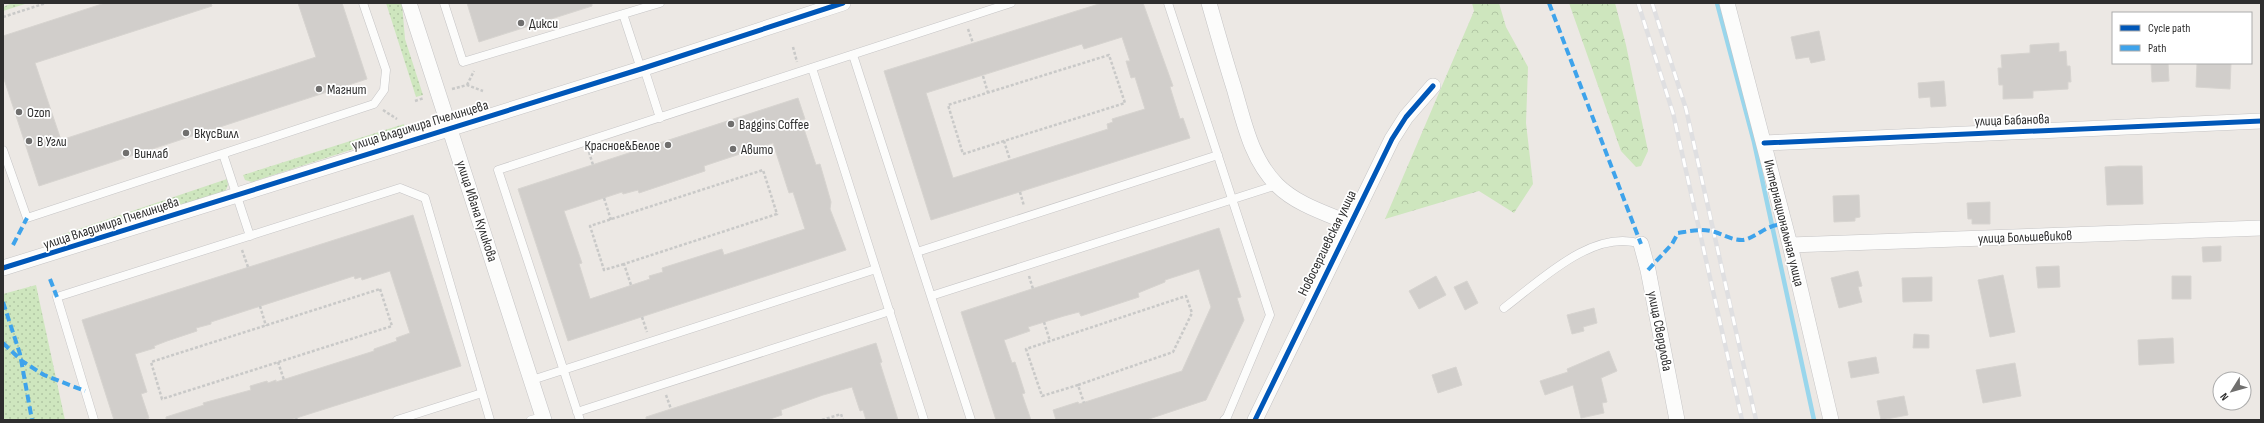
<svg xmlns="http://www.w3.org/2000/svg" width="2264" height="423" font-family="'Sofia Sans Condensed',sans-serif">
<defs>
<pattern id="grass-dots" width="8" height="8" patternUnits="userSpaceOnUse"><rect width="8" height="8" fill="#cee6be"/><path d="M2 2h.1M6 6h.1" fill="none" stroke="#b1c6a4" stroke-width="1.8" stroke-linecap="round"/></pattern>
<pattern id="forest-crowns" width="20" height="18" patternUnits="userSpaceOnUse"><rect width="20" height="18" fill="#cee6be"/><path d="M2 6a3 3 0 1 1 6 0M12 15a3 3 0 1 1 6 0" fill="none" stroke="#b1c6a4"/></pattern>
</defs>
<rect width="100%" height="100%" fill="#ece8e4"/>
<path fill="url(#grass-dots)" d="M12,3H28L3,11V7Z
M386,3H402L405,39L423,95L416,97Z
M404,124L406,132L252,182L245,180L243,175Z
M227,179L228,185L225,192L91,234L46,242L49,239Z
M36,285L65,420H3V294Z"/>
<path fill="url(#forest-crowns)" d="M1472,3H1499L1506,27L1528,67L1526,123L1533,184L1514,213L1479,191L1385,219L1474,11Z
M1569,3H1615L1626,45L1648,151L1641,166L1636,167L1621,151Z"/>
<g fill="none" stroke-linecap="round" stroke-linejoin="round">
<path stroke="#99d6ec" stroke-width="4.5" d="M1717,3L1754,142L1814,420"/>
</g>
<path fill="#d1cecb" stroke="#d7d4d0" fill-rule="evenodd" d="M105,3H211L212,6L35,63L61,140L316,57L298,3H342L367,79L39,186L3,76V36Z
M467,3H592V6L479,42Z
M1102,3H1143L1173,86L1170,87L1180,119L1183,118L1190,138L931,220L884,71ZM1122,37L1130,61H1126L1131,78L1135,77L1145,109L1112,119L1113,122L1107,124L1108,129L953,178L926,93L1082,44L1084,49Z
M1819,31L1825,60L1811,63L1809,57L1796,59L1791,37Z
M2059,43V52L2066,51L2067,66H2070L2071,82H2068V89L2033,91V98L2003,99V85H1999L1998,68H2002L2001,55L2030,53V45Z
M2151,63H2168L2169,81L2152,82Z
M2197,63H2231L2230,89L2196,87Z
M1944,81L1946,106L1931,107L1930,97L1919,98L1918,83Z
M798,98L805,119L801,120L816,165L820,164L831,202L830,209L846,250L568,341L518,189ZM773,143L789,193L793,192L805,229L724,255L722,249L700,256L662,268L663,272L649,276L650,279L590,299L579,264L582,263L564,211L622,192L623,194L638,190L639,193L705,171L704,166Z
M2119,166H2142L2143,204L2107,205L2105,167Z
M1859,195L1860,217L1855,218V221L1834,222L1833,196Z
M1990,202V224H1972V219H1968L1967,203Z
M413,215L461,366L290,420H166V417L204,405L203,403L251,390L250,386L267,381L268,383L276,380V382L374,351V349L397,341L396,338L410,333L390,271L362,280L361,277L355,279L354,276L211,322V324L196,328L197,331L167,341L154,346L155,348L135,354L147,392L141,394L149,418L143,420H114L82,320Z
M1219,228L1241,297L1237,298L1244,320L1206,400L1146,420H1056L1053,410L1078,402L1079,404L1182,371L1211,307L1199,269L1165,280V282L1138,293L1139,297L1081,316L1079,312L1064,316L1028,327L1030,331L1004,340L1012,363L1015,362L1025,393L1022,394L1031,420H996L961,312Z
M2221,246V261L2203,262L2202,247Z
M2059,266L2060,287L2038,288L2036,267Z
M1858,271L1862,286L1858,287L1862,302L1839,308L1831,278Z
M2003,275L2015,332L1990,337L1978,280Z
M1436,276L1446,295L1419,309L1409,291Z
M2172,276H2191V299H2172Z
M1932,277V301L1903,302L1902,278Z
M1467,281L1478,303L1465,310L1454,287Z
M1594,308L1597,323L1583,327L1584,331L1572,334L1567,315Z
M1914,334L1929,335V348H1913Z
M2173,338L2174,363L2139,365L2138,340Z
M876,343L882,362L880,363L898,420H866L863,410L860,411L852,387L823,395L781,410L782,415L767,420H646V417Z
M1609,351L1617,371L1601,378L1607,402L1602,403L1604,413L1581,418L1573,385L1545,395L1540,381L1568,372L1567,369Z
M1876,357L1879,373L1851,378L1848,362Z
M2015,363L2021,396L1983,403L1976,370Z
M1456,367L1462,385L1438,393L1432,375Z
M1904,396L1908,415L1881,420L1877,401Z"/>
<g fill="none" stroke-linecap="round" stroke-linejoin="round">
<defs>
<path id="lane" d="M444,3L463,62L660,3
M1168,3L1270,315L1227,417L1224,420
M623,14L641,69
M853,55L971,420
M644,68L660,118
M812,68L924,420
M3,150L27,218L374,104L384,90L386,70L363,3
M223,154L250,236
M917,252L1218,155
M931,296L1277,185
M1504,308C1540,281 1593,228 1641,244
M532,380L876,269
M577,412L890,311
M94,420L57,297L400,188L425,198L490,420
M397,420L482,393
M531,420L543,417
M580,420L498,170L1011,3"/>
<path id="street" d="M409,3L544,420
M1209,3C1217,31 1225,60 1234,88C1244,122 1251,159 1277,185C1296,204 1325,213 1349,223
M1727,3L1790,245L1831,420
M1764,143L2261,121
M1641,244L1648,270L1677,420
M1790,245L2261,228
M3,268L644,68L843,3
M1255,420L1392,139L1406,117L1433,86"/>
</defs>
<use href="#lane" stroke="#c5c4c5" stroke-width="9"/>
<use href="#street" stroke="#c5c4c5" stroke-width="16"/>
<path stroke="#c9c9c8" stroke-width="2.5" stroke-dasharray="3 2" stroke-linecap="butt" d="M3,17L46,3
M968,29L973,43
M793,47L797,62
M983,76L988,93
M467,85L474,71
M452,89L467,85L483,91
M415,101L424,98
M383,110L397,119
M1004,141L963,154L948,105L1109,55L1125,103L1004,141L1010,160
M589,152L593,165
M1020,192L1024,206
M604,198L611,220
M242,250L248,267
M624,264L604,270L590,226L763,170L777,214L624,264L631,285
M1029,276L1033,289
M380,289L392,326L162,399L151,362Z
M260,306L266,326
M642,317L647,332
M1044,322L1050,341
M278,362L284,380
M1078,385L1173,352L1192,313L1186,296L1026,349L1042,396L1078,385L1084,403
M666,395L671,409
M296,418L297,420
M822,420L841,414L843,420"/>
<use href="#lane" stroke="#fcfcfb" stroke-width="8"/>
<use href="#street" stroke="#fcfcfb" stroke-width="15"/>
<defs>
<path id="rail" d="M1638,3L1673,113L1742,420
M1652,3L1686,109L1756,420"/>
</defs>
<use href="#rail" stroke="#dfdfe1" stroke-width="4.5"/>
<use href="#rail" stroke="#fff" stroke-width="3" stroke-dasharray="9" stroke-linecap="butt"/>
<path stroke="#3ea3eb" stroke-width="4" stroke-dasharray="8 4" stroke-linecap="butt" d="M1549,3L1641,244
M13,245L27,218
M1648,270L1672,244L1678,233C1691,231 1702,228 1715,232C1724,235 1732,240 1742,240C1756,239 1771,220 1785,226
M50,279L57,297
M3,302L20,354L32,420
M3,343L22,361L44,375L85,391"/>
<defs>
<path id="cycleway" d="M1764,143L2261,121
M3,268L644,68L843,3
M1255,420L1392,139L1406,117L1433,86"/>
</defs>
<use href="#cycleway" stroke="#fff" stroke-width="8"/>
<use href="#cycleway" stroke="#0057b8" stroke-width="5"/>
</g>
<g fill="#706f6e" stroke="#fff" stroke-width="1.5">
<circle cx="521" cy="23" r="4"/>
<circle cx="319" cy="89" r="4"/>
<circle cx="19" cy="112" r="4"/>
<circle cx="731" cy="124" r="4"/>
<circle cx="186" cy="133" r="4"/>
<circle cx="29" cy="141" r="4"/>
<circle cx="668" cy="145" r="4"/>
<circle cx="733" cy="149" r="4"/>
<circle cx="126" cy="153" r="4"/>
</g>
<g text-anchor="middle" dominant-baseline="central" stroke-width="3.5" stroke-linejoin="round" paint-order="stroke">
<g font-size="14" fill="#2e2e2e" stroke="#fff" text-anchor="start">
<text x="529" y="23">Дикси</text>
<text x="327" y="89">Магнит</text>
<text x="27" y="112">Ozon</text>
<text x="739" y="124">Baggins Coffee</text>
<text x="194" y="133">ВкусВилл</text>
<text x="37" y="141">В Угли</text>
<text x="660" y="145" text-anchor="end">Красное&amp;Белое</text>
<text x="741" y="149">Авито</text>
<text x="134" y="153">Винлаб</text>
</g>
<g font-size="14" fill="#2e2e2e" stroke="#fff">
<text transform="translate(2012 120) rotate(-2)">улица Бабанова</text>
<text transform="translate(420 125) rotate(-17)">улица Владимира Пчелинцева</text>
<text transform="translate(477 211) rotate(72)">улица Ивана Куликова</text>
<text transform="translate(111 223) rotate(-18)">улица Владимира Пчелинцева</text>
<text transform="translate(1784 223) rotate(76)">Интернациональная улица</text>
<text transform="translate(2025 237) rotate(-2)">улица Большевиков</text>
<text transform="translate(1327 243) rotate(-64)">Новосергиевская улица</text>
<text transform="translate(1660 331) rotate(79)">улица Свердлова</text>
</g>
</g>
<rect width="2264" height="423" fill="none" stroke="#2e2e2e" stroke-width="8"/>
<rect x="2112" y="12" width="140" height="52" fill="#ffffff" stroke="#ababab"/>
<rect x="2120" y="25" width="20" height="6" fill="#0057b8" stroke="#ababab"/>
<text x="2148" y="32" font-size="12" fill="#2e2e2e">Cycle path</text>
<rect x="2120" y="45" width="20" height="6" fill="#3ea3eb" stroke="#ababab"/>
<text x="2148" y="52" font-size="12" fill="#2e2e2e">Path</text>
<g transform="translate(2232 391) rotate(233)"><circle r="19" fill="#ffffff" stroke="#ababab"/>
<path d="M0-3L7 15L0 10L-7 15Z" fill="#706f6e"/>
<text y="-6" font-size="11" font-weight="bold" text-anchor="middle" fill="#2e2e2e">N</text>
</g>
</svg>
